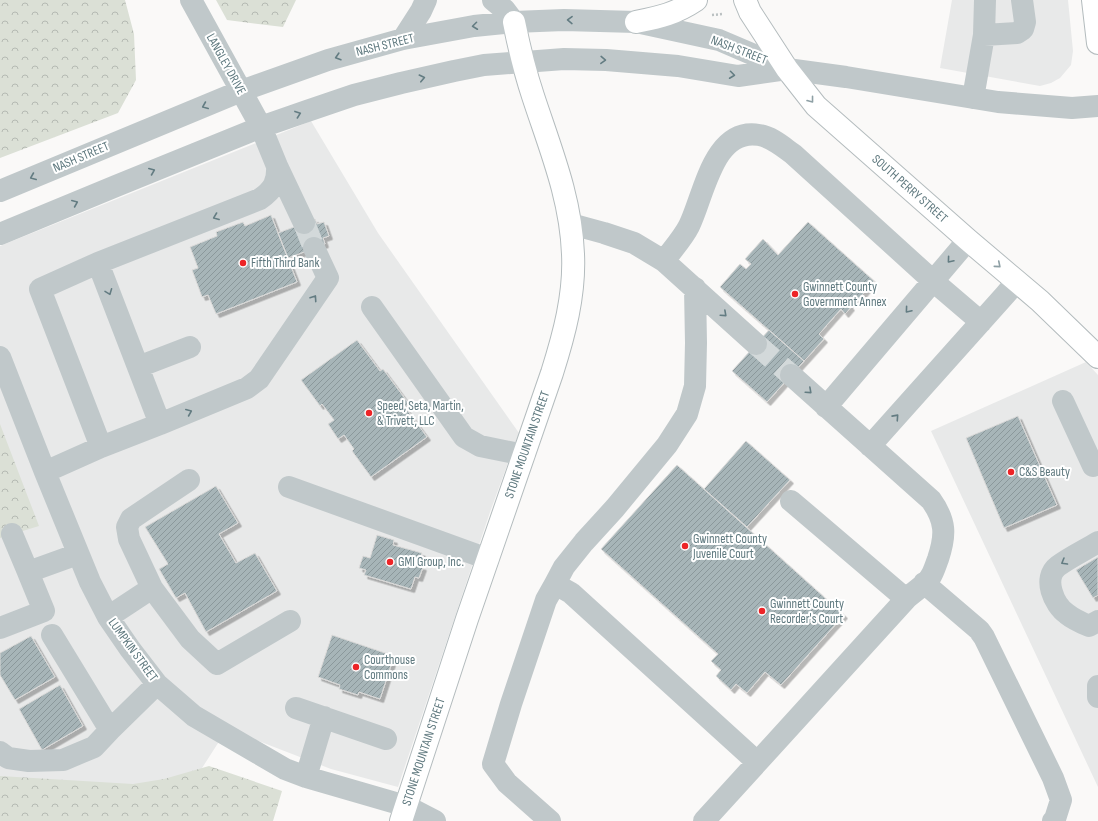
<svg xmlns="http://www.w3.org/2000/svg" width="1098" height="821" font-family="'Sofia Sans Condensed',sans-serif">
<defs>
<pattern id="forest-crowns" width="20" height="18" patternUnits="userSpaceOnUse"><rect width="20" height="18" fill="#dbe0d6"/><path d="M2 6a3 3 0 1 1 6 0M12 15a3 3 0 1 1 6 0" fill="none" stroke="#b5bab3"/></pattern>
<pattern id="building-hatch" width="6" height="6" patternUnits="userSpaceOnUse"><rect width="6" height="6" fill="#a7b5b8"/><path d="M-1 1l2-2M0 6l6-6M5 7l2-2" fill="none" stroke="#8b989b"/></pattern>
<filter id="shadow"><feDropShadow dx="3.5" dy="3.5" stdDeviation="0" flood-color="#0004"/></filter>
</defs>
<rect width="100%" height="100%" fill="#faf9f8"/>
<path fill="#e8e9e9" d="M952,0H1068L1073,51L1071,65L1060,78L1051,83L1040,86L940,68Z
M311,121L378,233L519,433L490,512L398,787L331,769L243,735L229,726L168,821H0V246Z
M1086,362L1098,375V787L931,431Z"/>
<path fill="url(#forest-crowns)" d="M0,0H125L134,34L136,80L118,113L0,158Z
M216,0H296L283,27L227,20Z
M0,424L39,526L0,538Z
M209,766L282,791L273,821H0V776L133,784L164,779Z"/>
<path fill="url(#building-hatch)" stroke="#dcdbda" filter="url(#shadow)" d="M271,215L297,282L216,314L208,295L202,297L192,270L198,268L190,247L217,236L216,232L243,222L245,226Z
M315,219L317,224L324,222L329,236L323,238L325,244L288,258L278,233Z
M808,222L874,281L855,303L852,301L849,305L851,307L845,314L841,309L819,334L824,339L804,361L720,287L740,264L746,269L751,264L745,259L763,239L778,255Z
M769,330L804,361L767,402L732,371Z
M357,340L380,371L383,369L409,404L405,407L427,437L371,477L352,451L354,449L344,435L338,439L328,424L334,420L322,404L320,406L301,380Z
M1018,416L1057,505L1004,528L966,438Z
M746,441L790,480L747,527L704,489Z
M677,465L844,615L781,685L765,672L747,693L736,684L731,690L716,676L721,670L711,661L718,654L601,549Z
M216,486L238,523L219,534L236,563L255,553L277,591L206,632L185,593L176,598L159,569L168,564L145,527Z
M377,535L394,540L393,545L422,553L418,566L423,567L419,578L415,577L411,589L364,575L366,570L359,568L363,556L370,558Z
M1098,557V595L1093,598L1076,570Z
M332,635L394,656L380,699L359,692L358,695L339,689L340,685L318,677Z
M31,636L55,677L15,700L0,675V653Z
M60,685L83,726L42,750L19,709Z"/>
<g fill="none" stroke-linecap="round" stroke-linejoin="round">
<path stroke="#d3d9da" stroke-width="22" stroke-dasharray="22 11" stroke-linecap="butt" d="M304,223L314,248
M756,344L791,375"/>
<defs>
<g id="major">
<path id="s1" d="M745,0L750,12L787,69L816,106L968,240L1040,301L1098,357"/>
<path d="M1093,0L1098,43"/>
<path d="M636,22C660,17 675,14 696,0"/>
<path id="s2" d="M401,821L467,619L552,373C564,335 575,295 573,254C571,198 550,148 533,96C525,72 519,47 514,22"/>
</g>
</defs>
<use href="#major" stroke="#b4bcbe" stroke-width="24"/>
<path stroke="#bbc1c2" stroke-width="2.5" stroke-dasharray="2 2" stroke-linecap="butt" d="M712,15L723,14"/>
<path stroke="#c0c8ca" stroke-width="22" d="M191,0L261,127L277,166L304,223
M493,0L505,10L514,22
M984,35L1017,33L1023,29L1025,22L1022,0
M403,39L421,11L426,0
M973,98L984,35L985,0
M277,166C278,182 273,190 260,199L98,263L160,424L247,388L259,379L328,278L314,248
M0,191L241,91L328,60L403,39L474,26L514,22L564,20L636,22L719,40L787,69
M571,224L604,233L634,243L664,261L756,344
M0,234L116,186L261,127L307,111L354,95L401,83L454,71L484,65L564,59L606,60L678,66L738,76L787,69L846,77L998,102L1072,108L1098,106
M664,261C672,250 683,238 689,226C704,196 713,127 759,135C772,137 783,147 793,154L933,281L981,322
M98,263L40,289L101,447
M372,307L464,437L480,446L524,455
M0,357L45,472L90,582L108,617L130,649L157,684L194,716L285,769L306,777L406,806L435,821
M138,367L190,347
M1063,401L1093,466L1098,462
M826,407L968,240
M870,446L1005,295L1017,281
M45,472L101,447L160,424
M289,487L488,559
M791,501L906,599
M12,534L28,572
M1098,542C1085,550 1070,557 1058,566C1042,578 1054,605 1067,614C1073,619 1082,623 1089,626L1098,621
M924,583L979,630L984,637L1053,778L1061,800L1055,819L1053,821
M555,584L564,567L584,542L615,508L667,445L687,414L695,386L696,343L695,288
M152,588L190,639L217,664L290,621
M108,617L152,588L129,539L127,527L131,519L189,480
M0,628L44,611L28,572L78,554
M52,635L110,730
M1098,686V697
M296,708L386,739
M0,752L8,758L29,761L63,760L94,747L110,730L157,684
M306,777L324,717
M550,821L507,783L493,764L511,704L546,600L555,584L571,593L757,762
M704,821L906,599C913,592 927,584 931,576C934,571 936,564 938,559C946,535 946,521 931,500L791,375"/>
<use href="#major" stroke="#fff" stroke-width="22"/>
</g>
<defs><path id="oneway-chevron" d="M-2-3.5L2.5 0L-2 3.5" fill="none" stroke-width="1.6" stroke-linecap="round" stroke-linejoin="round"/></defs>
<g stroke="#637c82">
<use href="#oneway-chevron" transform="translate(570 20) rotate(-179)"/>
<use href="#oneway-chevron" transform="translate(475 26) rotate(173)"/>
<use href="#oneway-chevron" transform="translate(338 57) rotate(163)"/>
<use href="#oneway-chevron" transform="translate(603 60) rotate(2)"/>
<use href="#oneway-chevron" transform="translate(732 75) rotate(7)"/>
<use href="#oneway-chevron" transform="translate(422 78) rotate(-13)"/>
<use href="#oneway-chevron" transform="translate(205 106) rotate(157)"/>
<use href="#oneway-chevron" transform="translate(298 114) rotate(-20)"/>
<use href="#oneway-chevron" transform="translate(152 171) rotate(-22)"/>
<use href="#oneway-chevron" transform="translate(33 177) rotate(157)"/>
<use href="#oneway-chevron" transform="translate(75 203) rotate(-23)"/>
<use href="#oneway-chevron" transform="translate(216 217) rotate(159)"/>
<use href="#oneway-chevron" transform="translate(950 260) rotate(130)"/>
<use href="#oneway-chevron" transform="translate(109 292) rotate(69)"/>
<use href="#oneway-chevron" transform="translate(314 298) rotate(-56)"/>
<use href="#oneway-chevron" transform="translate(908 310) rotate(130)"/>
<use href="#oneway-chevron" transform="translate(724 314) rotate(42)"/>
<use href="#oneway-chevron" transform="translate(809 391) rotate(42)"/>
<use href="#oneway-chevron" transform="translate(189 412) rotate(-23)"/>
<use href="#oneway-chevron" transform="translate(896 417) rotate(-48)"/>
<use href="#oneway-chevron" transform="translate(1064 562) rotate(150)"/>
</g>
<g stroke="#8ea0a5">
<use href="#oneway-chevron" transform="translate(811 100) rotate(52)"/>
<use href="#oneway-chevron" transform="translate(998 265) rotate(40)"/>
</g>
<g fill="#ed2427" stroke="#fff" stroke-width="1.5">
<circle cx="243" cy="263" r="4"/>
<circle cx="795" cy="294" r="4"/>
<circle cx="369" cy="413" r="4"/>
<circle cx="1011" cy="472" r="4"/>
<circle cx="685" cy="546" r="4"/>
<circle cx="390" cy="562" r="4"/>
<circle cx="762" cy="611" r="4"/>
<circle cx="356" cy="667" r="4"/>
</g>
<g text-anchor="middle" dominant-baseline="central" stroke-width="4" stroke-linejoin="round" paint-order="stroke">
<g font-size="13" fill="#5e787e" stroke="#fff">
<text transform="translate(385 45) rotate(-14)">NASH STREET</text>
<text transform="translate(739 50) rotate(21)">NASH STREET</text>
<text transform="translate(226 64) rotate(61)">LANGLEY DRIVE</text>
<text transform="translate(81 157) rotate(-23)">NASH STREET</text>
<text stroke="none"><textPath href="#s1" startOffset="253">SOUTH PERRY STREET</textPath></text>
<text stroke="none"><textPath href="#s2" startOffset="397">STONE MOUNTAIN STREET</textPath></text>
<text transform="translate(133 650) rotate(54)">LUMPKIN STREET</text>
<text stroke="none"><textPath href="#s2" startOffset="73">STONE MOUNTAIN STREET</textPath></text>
</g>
<g font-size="13" fill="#5e787e" stroke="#fff" text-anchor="start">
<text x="251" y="263">Fifth Third Bank</text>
<text x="803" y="287">Gwinnett County<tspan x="803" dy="15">Government Annex</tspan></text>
<text x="377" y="406">Speed, Seta, Martin,<tspan x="377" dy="15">&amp; Trivett, LLC</tspan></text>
<text x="1019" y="472">C&amp;S Beauty</text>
<text x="693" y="539">Gwinnett County<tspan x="693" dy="15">Juvenile Court</tspan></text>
<text x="398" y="562">GMI Group, Inc.</text>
<text x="770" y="604">Gwinnett County<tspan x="770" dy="15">Recorder's Court</tspan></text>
<text x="364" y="660">Courthouse<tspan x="364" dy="15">Commons</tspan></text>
</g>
</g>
</svg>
